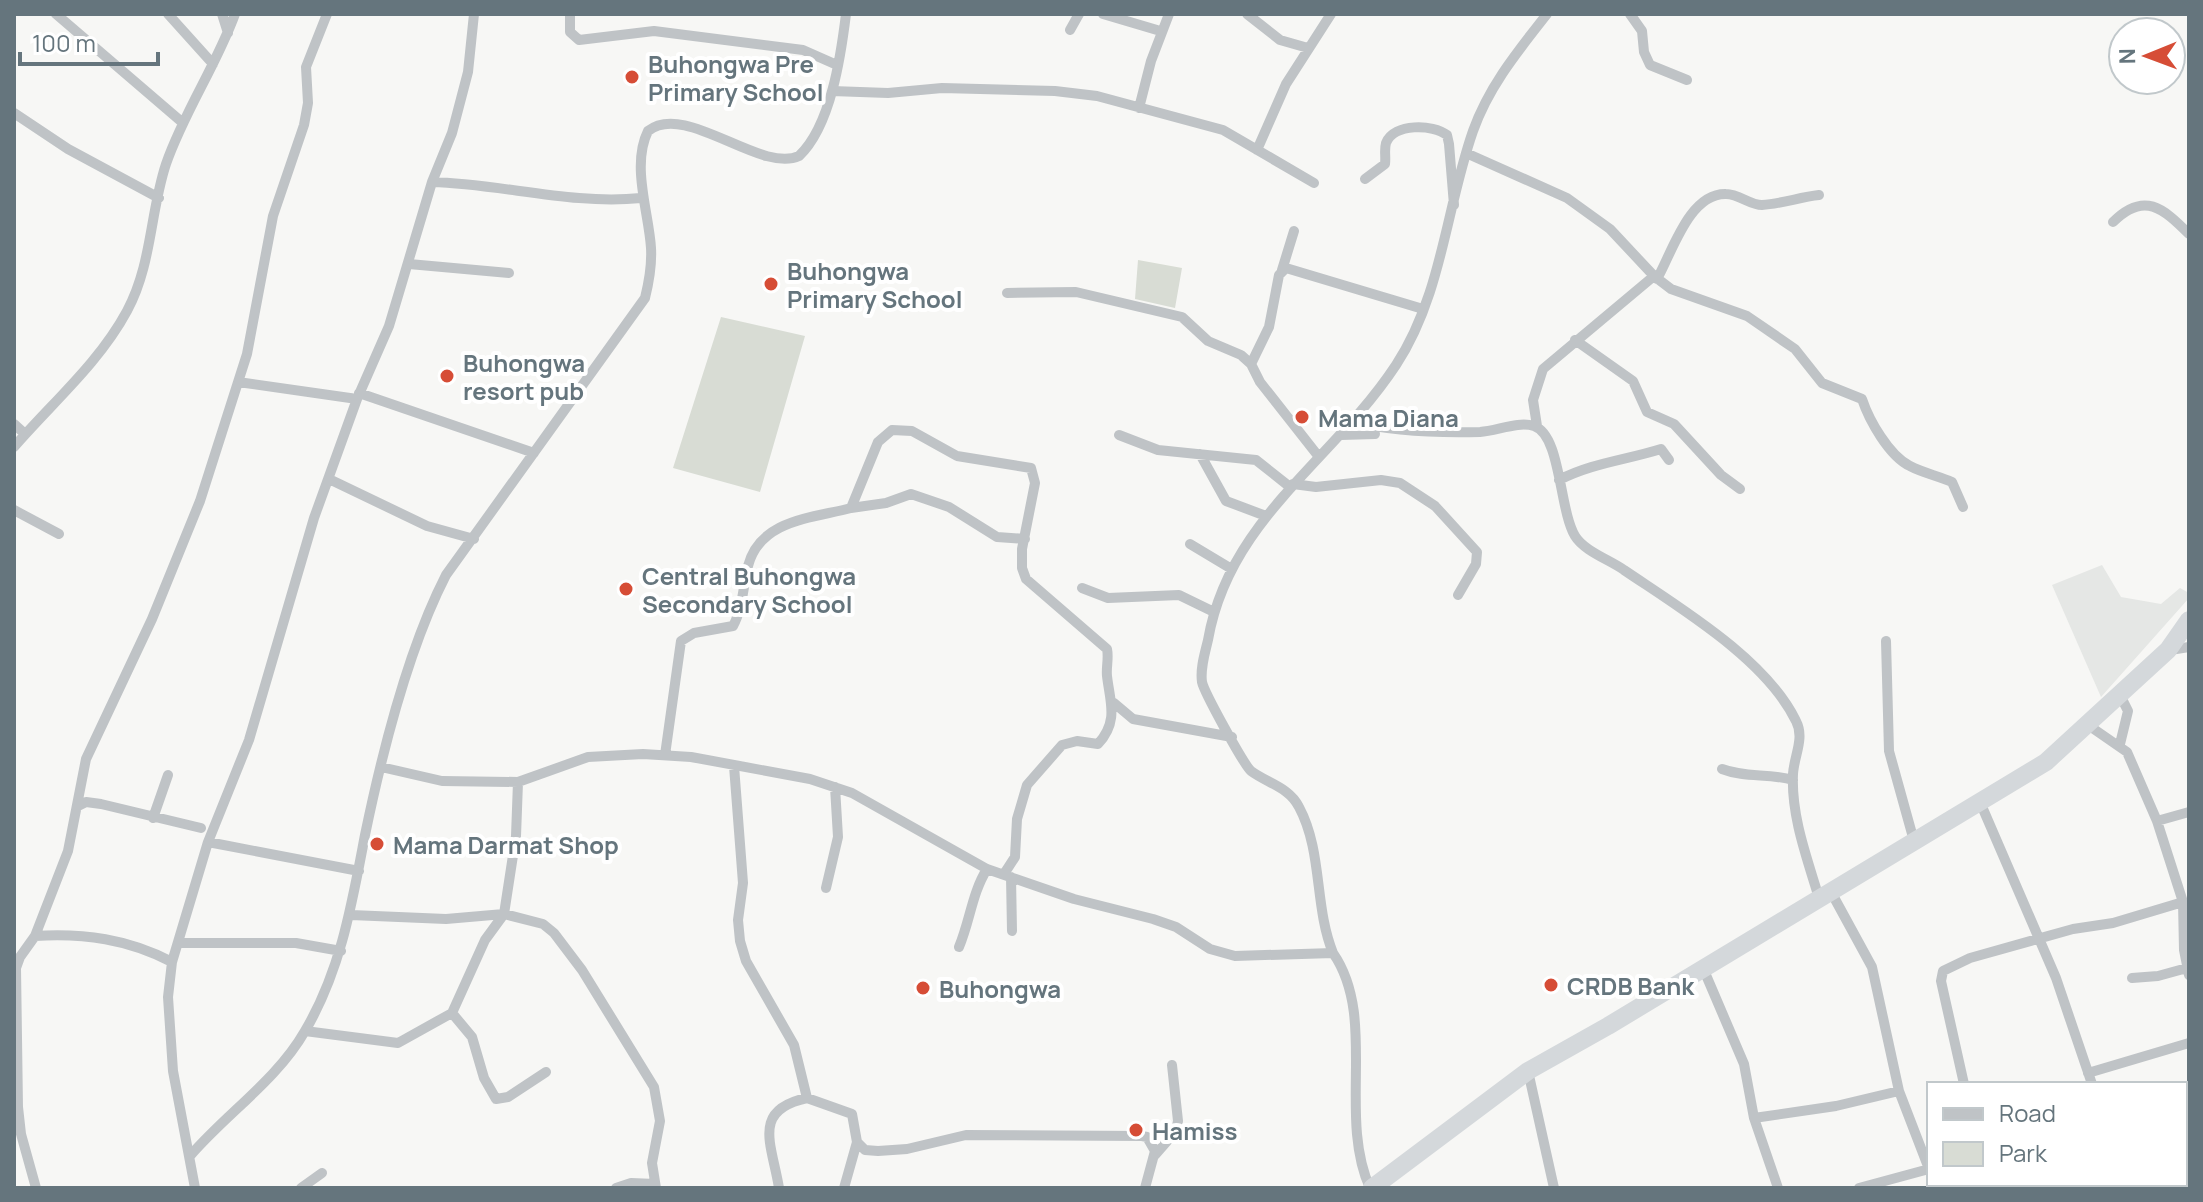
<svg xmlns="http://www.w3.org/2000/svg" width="2203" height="1202" font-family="Manrope,sans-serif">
<rect width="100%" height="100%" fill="#f7f7f5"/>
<path fill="#e5e7e5" d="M2102,565L2121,597L2161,604L2180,588L2189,593V598L2101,697L2052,585Z"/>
<path fill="#d8dcd4" d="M1138,260L1182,268L1175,308L1135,299Z
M721,317L805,336L760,492L673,468Z"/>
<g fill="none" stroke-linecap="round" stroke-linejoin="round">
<path stroke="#bfc3c6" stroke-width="10" d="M56,14L183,123
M168,14L213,64
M222,14L228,33
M570,14V32L579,40L654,31L803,50L837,65
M1103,14L1157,30
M1247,14L1280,40L1308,48
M1630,14L1642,31L1644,52L1650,65L1687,80
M1070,30L1079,14
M832,91L888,93L942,88L1055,91L1097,96L1223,130L1314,183
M1139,108L1151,61L1169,14
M14,113L68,149L159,198
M1257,150L1286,84L1331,14
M1466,153L1567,198L1610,229L1654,276L1671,289L1747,316L1795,349L1822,383L1862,399C1869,420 1889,456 1910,466C1923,473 1939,476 1952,482L1963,507
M1365,179L1385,164C1386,157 1384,150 1386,143C1394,123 1433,124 1447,135L1449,144L1454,205
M432,182C503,184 571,205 641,198
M2113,222C2144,191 2163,208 2189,234
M409,264L509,273
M1282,270L1294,231
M1657,279C1672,253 1689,193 1726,194C1739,194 1750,205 1762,205C1781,204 1800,197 1819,195
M1007,293L1076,292L1182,317L1208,341L1241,355L1251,364L1260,382L1319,457
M1575,340L1633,381L1647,412L1674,424L1721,475L1740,489
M1251,364L1269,327L1279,275L1286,268L1423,309
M238,382L357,399
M359,393L534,453
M1353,422C1394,432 1439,433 1480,432C1497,431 1518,421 1534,426C1561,435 1559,509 1575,536C1584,551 1610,560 1624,570C1680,608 1766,659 1796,721C1805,738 1794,756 1793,774C1791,816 1807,858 1819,898
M14,424L25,434
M1537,426L1533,400L1543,369L1654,276
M1119,435L1158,450L1256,460L1290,487
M1341,435L1375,434
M14,447C52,403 99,363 127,311C152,265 150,212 166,164C184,112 216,66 235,14
M1200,454L1226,501L1266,516
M329,479L427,526L474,539
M1559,480C1592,463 1626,460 1661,449L1669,460
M1293,484L1316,487L1381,480L1400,483L1435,506L1477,552L1476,564L1458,595
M851,508L886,503L911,494L949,507L997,537L1025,539
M14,510L59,534
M1190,544L1230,568
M1082,588L1108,598L1179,595L1214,612
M1886,641L1889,751L1914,841
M2170,650L2189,647
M1114,703L1133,719L1232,737
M2088,725L2127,752L2157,821L2183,902L2184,950L2189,975
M2120,744L2128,711L2120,695
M665,755L681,641L694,633L733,626C743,608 743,586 748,566C760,519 814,518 851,508L878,442L892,430L912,431L957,456L1031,468L1035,483L1022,549V568L1026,579L1107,649C1109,658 1106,667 1107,676C1110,702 1119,721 1098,744L1077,741L1062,745L1027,785L1017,819L1015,857L1004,874
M734,766L743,883L738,920L740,941L746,961L794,1045L807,1098L852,1114L857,1142L865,1150L878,1151L907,1149L966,1135L1142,1136L1147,1137L1155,1151L1145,1188
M381,767L442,781L518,782L588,757L643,754L691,757L810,779L852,793L987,869L1074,899L1153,919L1176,927L1210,949L1235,956L1333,953C1378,1018 1337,1115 1370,1188
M1722,769C1745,778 1769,773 1793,780
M1980,802L2056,978L2092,1084
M78,806L86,802L101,804L201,828
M153,818L168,775
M2157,821L2189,812
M208,842L359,871
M1011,877L1012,931
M826,888L838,837L835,787
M1830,890L1872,967L1899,1091L1929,1169
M351,915L446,919L504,914L543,924L554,933L582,970L654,1087L660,1121L652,1163L656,1188
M35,936C84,933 128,939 172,962
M179,943H296L341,951
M959,947C970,921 972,893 987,869
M1333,953C1314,906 1323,852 1299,807C1289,787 1267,783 1251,771C1244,765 1204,692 1202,682C1200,668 1205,653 1208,640C1229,519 1332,462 1396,365C1442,295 1446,208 1473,131C1489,86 1518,51 1547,14
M1703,968L1744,1064L1754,1118L1778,1188
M2132,978L2158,976L2187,968
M452,1013L472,1037L484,1078L496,1099L508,1097L546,1072
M305,1031L398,1043L452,1013L485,940L504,914L516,836L518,782
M1528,1071L1554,1188
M2088,1073L2189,1043
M1964,1084L1941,981L1943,971L1970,958L2073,929L2113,923L2183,902
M1754,1118L1836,1106L1899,1091
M2185,1141L2189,1140
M1155,1155L1176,1131L1178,1121L1172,1065
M190,1156C227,1113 277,1080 305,1031C341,970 352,903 365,835C382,753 408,649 446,575L645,298C649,282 652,265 651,248C649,213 631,165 648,131C685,101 761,174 799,156C831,126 841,55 846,14
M1935,1184L1937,1188
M2136,1184L2138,1188
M36,1188L21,1134L18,1107L16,968L20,957L35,936L68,851L86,759L152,619L200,501L247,354L273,216L304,125L308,103L306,67L327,14
M195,1188L173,1071L168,997L172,962L208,842L249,740L314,518L357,399L389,326L432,182L452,133L468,72L474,14
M301,1188L322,1173
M616,1188L631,1183L655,1184
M779,1188C772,1144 751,1110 807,1098
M844,1188L857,1142
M1859,1188L1929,1169"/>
<path stroke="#d4d8db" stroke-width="18" d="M1372,1188L1528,1071L1608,1026L2046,762L2168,650L2189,620"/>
</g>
<g fill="#d64d36" stroke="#fff" stroke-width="3">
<circle cx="632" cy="77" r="8"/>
<circle cx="771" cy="284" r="8"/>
<circle cx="447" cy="376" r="8"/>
<circle cx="1302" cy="417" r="8"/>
<circle cx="626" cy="589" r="8"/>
<circle cx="377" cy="844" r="8"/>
<circle cx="1551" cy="985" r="8"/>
<circle cx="923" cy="988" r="8"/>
<circle cx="1136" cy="1130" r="8"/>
</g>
<g text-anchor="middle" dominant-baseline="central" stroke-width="8" stroke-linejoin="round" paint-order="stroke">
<g font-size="24" font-weight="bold" fill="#65757d" stroke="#fff" text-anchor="start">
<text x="648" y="63">Buhongwa Pre<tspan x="648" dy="28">Primary School</tspan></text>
<text x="787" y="270">Buhongwa<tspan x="787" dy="28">Primary School</tspan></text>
<text x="463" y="362">Buhongwa<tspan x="463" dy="28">resort pub</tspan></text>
<text x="1318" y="417">Mama Diana</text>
<text x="642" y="575">Central Buhongwa<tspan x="642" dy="28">Secondary School</tspan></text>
<text x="393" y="844">Mama Darmat Shop</text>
<text x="1567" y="985">CRDB Bank</text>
<text x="939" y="988">Buhongwa</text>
<text x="1152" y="1130">Hamiss</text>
</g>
</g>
<rect width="2203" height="1202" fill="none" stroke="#65757d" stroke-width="32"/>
<rect x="1927" y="1082" width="260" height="104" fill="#ffffff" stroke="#c1c8cb" stroke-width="2"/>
<rect x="1943" y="1108" width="40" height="12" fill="#bfc3c6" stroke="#c1c8cb" stroke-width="2"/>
<text x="1999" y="1122" font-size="24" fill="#65757d">Road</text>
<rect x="1943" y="1142" width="40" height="24" fill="#d8dcd4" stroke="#c1c8cb" stroke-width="2"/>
<text x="1999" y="1162" font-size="24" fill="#65757d">Park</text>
<g transform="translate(2147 56) rotate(269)"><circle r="38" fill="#ffffff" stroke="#c1c8cb" stroke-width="2"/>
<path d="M0-6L14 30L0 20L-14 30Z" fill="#d64d36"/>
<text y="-12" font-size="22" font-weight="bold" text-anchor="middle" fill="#65757d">N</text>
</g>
<path d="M20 52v12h138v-12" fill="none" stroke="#65757d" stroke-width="4"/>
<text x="32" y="52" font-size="24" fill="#65757d" stroke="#ffffff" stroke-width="6" paint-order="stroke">100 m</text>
</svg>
